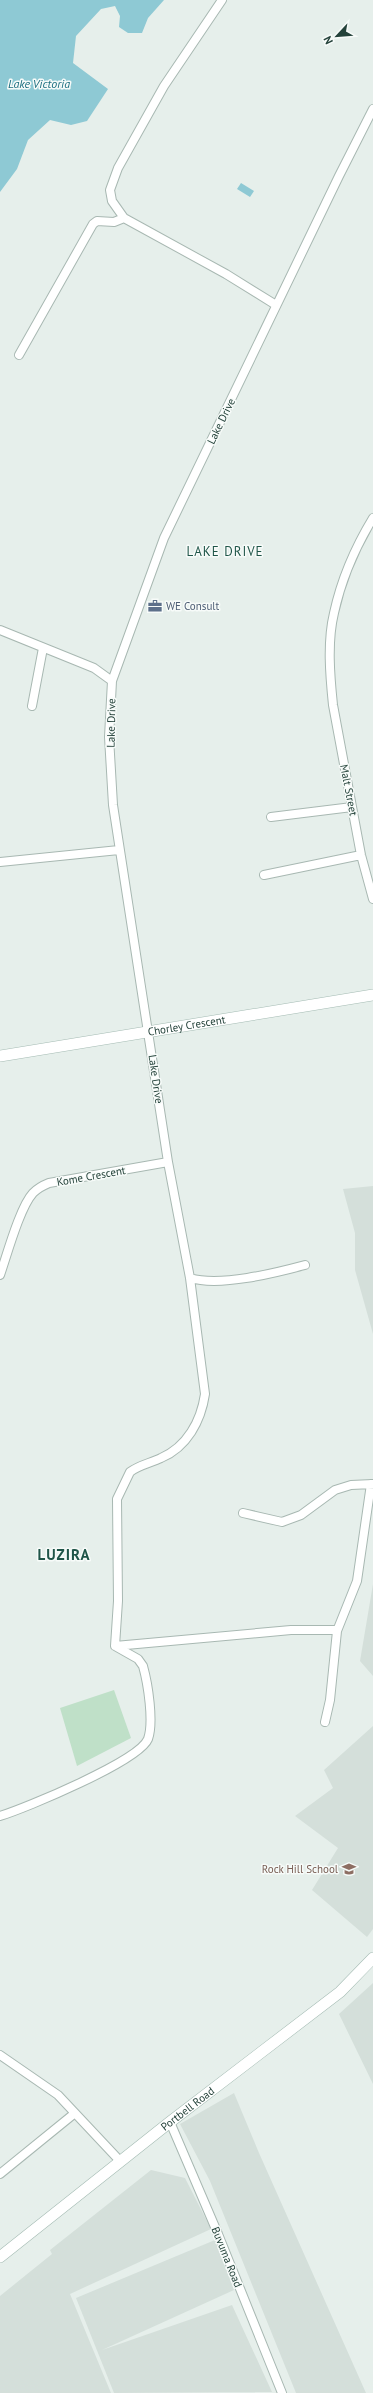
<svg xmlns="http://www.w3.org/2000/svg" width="373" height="2393" font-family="'PT Sans',sans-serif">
<rect width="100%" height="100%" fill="#e6efeb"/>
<path fill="#d4dfda" d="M373,1186V1334L355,1270V1233L343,1189Z
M373,1584V1676L360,1661Z
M373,1726V1929L367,1937L312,1890L338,1848L295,1816L333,1788L324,1770Z
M373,1983V2084L339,2014Z
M234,2093L259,2153L366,2393H296L210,2181L180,2124Z
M151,2170L185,2178L211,2229L70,2294L111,2393H0V2296L52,2254L50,2250Z
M215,2240L234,2290L102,2350L232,2305L272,2392L114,2393L76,2298Z"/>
<path fill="#bfe0c8" d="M114,1690L131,1738L77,1766L60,1708Z"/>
<path fill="#8ec9d4" d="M0,0H164L148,18L142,33H128L119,27L120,16L115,6L101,9L76,36L73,63L108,89L87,121L71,125L50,120L28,140L17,169L0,192Z
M241,183L254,191L250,197L237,189Z"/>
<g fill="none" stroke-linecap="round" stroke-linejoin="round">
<defs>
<path id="street" d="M222,0L164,86L118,168L110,190L112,201L124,218L226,274L276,305
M19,355L93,224L97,221L114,222L124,218
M373,518C356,546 341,581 334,613C327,642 330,676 333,705L361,855L373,899
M0,630L94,668L112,681
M32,706L43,648
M271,817L352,807
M0,862L119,850
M264,875L361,855
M0,1275C7,1255 20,1207 33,1193C38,1188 44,1185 49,1183L168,1162
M190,1278C220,1287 275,1273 305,1265
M243,1513L282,1522L301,1515L335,1490L351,1485L373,1484
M115,1646L291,1630H337
M325,1722L330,1700L337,1631L357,1581L371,1484
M0,1816C26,1808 139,1761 148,1739C154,1722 148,1684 143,1666L138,1659L115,1646L118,1601L117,1499L130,1472C139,1465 151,1463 161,1458C187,1447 201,1421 205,1394L190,1278L168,1162L113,805L109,737L112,681L164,538L339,176L373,109
M0,2055L58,2095L120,2161
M170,2122L218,2234L282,2393
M0,2174L75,2113"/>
<g id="secondary">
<path id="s1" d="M0,1056L373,995"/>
<path id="s2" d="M0,2257L170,2122L340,1992L373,1958"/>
</g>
</defs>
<use href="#street" stroke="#a8b8b2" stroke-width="10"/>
<use href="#secondary" stroke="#a4bbb3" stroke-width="12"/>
<use href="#street" stroke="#fff" stroke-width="8"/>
<use href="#secondary" stroke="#fff" stroke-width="11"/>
</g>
<defs>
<symbol id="office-bare" viewBox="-9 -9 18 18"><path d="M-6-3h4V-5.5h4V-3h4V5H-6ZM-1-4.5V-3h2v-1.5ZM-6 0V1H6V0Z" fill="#5c6f8a" stroke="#f7fbf9" stroke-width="2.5" paint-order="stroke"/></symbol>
<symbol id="school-bare" viewBox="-9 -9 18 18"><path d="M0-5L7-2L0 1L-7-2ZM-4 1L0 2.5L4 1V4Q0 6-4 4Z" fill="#8d6e63" stroke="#f7fbf9" stroke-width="2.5" paint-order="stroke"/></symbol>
</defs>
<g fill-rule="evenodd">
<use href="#office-bare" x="145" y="596" width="20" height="20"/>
<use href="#school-bare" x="339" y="1859" width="20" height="20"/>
</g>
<g text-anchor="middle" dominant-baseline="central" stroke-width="3" stroke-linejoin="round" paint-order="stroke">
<g font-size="11" fill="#24423a" stroke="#f7fbf9">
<text transform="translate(221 421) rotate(-64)">Lake Drive</text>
<text transform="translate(111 723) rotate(-89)">Lake Drive</text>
<text transform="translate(349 790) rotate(79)">Malt Street</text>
<text stroke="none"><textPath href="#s1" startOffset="189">Chorley Crescent</textPath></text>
<text transform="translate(156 1079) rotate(82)">Lake Drive</text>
<text transform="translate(91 1176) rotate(-10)">Kome Crescent</text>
<text stroke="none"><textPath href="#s2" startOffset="239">Portbell Road</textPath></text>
<text transform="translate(227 2257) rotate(68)">Buvuma Road</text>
</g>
<g font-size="11" fill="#4e5e75" stroke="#f7fbf9" text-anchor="start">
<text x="166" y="606">WE Consult</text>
</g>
<g font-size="11" fill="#785e54" stroke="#f7fbf9" text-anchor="end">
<text x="338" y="1869">Rock Hill School</text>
</g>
<g font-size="12" font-style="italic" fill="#1c6f80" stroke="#f7fbf9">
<text x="39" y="83">Lake Victoria</text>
</g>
<g font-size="13" letter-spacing="1" fill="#1f5548" stroke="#f7fbf9">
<text x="225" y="551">LAKE DRIVE</text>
</g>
<g font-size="15" font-weight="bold" letter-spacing="1" fill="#1f5548" stroke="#f7fbf9">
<text x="64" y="1554">LUZIRA</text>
</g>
</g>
<g transform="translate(337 36) rotate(244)" stroke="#f7fbf9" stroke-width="3" paint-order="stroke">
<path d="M0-3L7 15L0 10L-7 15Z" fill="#24423a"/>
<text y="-6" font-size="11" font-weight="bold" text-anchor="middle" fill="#24423a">N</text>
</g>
</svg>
